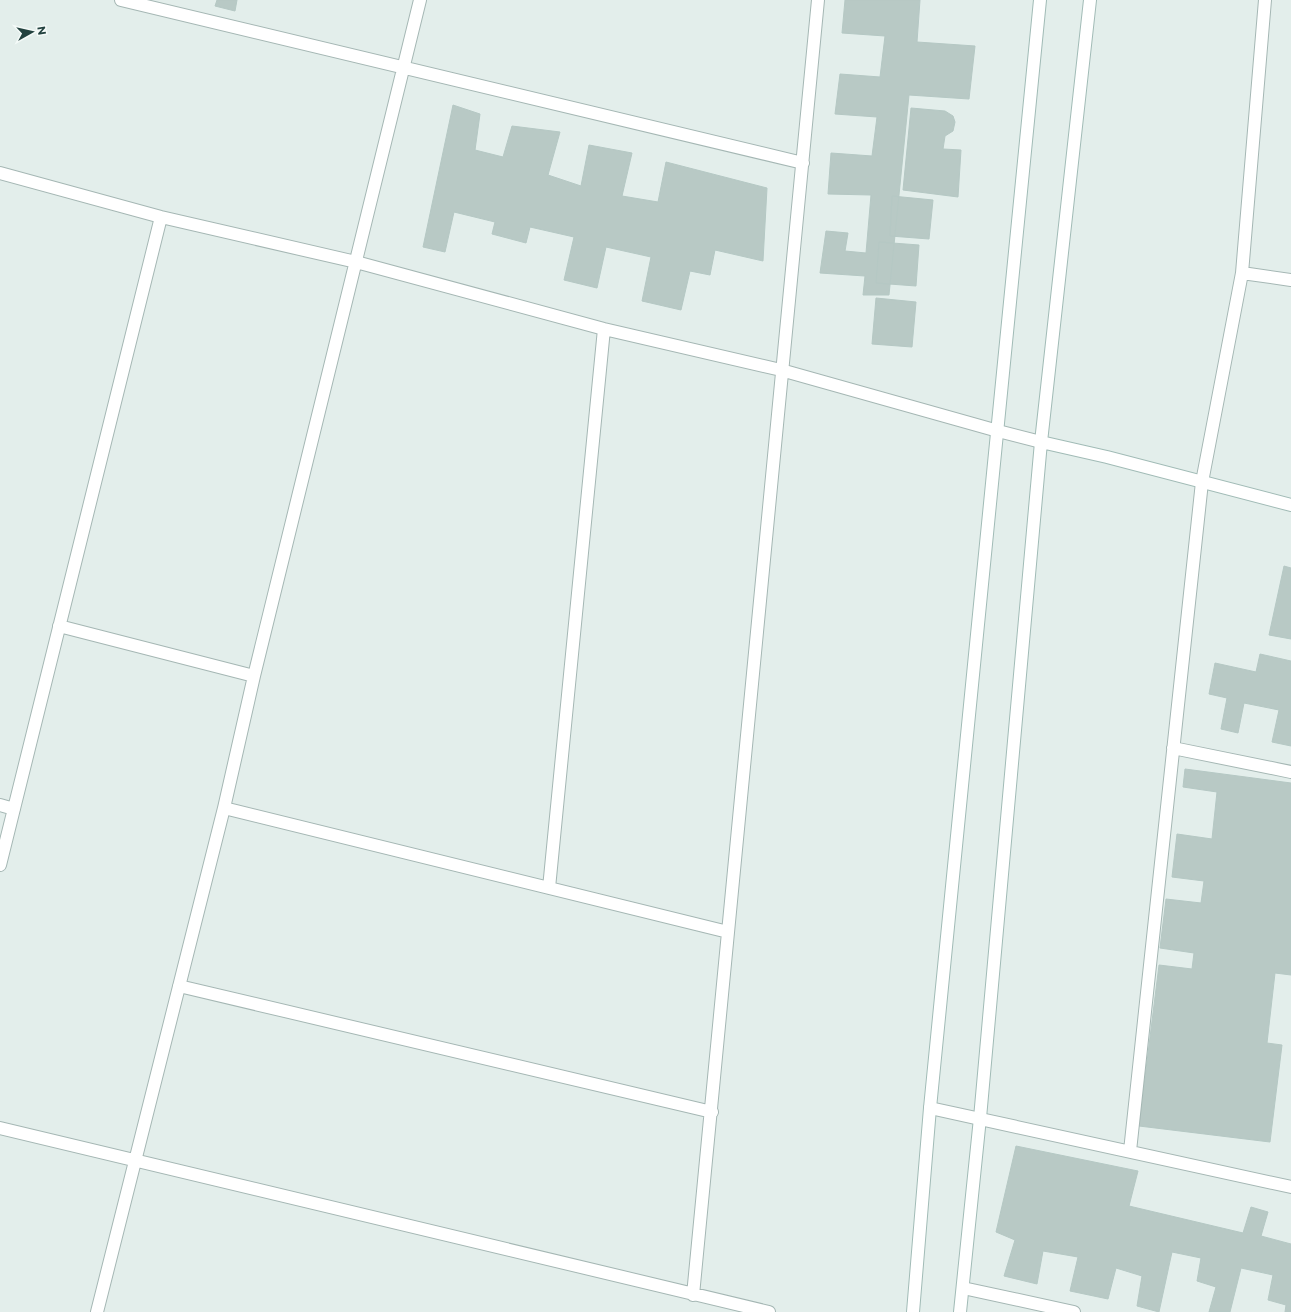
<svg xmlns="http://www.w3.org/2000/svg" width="1291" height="1312" font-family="Montserrat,sans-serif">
<rect width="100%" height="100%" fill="#e3eeeb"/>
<path fill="#b8c9c5" stroke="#b5c8c4" d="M217,0H237L235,11L215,6Z
M845,0H920L917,42L975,46L969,99L909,95L889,295H863L865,276L820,273L826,231L848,233L845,251L866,253L871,195L828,194L831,153L872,156L877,117L835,114L840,74L880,77L885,36L842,33Z
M453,105L480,114L475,150L503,157L512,126L560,132L548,175L581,186L589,145L632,153L622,196L658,202L666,162L767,188L763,261L715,250L710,275L690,271L681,310L642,301L651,257L606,247L597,288L564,280L574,237L530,227L526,243L492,234L495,222L454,212L445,252L423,247Z
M911,108L945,111L953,116L955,122L953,131L945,136L943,149L961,150L958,197L903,190Z
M892,196L933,200L929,239L890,236Z
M879,242L919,245L916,286L876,283Z
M876,298L916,302L912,347L872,344Z
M1284,566L1291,568V639L1269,635Z
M1260,654L1291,661V746L1272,742L1279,710L1244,703L1238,733L1221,729L1227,698L1209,694L1215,663L1256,672Z
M1185,769L1291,783V975L1275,973L1267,1043L1282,1045L1270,1142L1139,1126L1159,965L1192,969L1194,953L1160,948L1166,899L1201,903L1204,881L1172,877L1177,834L1212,839L1217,792L1183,787Z
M1016,1146L1138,1171L1129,1206L1243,1233L1251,1207L1268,1212L1261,1236L1291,1244V1312H1285L1286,1305L1268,1300L1273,1275L1241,1268L1230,1312H1209L1216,1287L1197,1281L1201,1258L1172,1252L1159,1312L1137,1306L1142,1276L1116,1268L1108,1299L1070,1291L1078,1257L1043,1251L1037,1284L1004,1276L1015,1240L996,1232Z"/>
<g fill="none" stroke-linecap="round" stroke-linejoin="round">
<defs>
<path id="street" d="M121,0L803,163
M0,173L161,217L356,262L604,329L781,370L998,431L1041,442
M1242,273L1291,280
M59,626L254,676
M1173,748L1291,772
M0,805L14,809
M224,808L728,932
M0,865L161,217
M549,888L604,329
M179,986L712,1112
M930,1108L1291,1187
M0,1128L769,1312
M1130,1151L1202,482L1242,273L1265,0
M963,1288L1074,1312
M693,1295L818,0
M97,1312L224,808L254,676L420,0"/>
<path id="secondary" d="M1041,442L1107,457L1291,505
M913,1312L930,1108L1040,0
M960,1312L980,1118L1041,442L1090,0"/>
</defs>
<use href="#street" stroke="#a5b7b4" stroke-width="14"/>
<use href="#secondary" stroke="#a1bbb6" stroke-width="14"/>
<use href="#street" stroke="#fff" stroke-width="12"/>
<use href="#secondary" stroke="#fff" stroke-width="12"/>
</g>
<g transform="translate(32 32) rotate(82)" stroke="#f4faf8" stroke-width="3" paint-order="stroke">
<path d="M0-3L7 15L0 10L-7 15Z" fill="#22413e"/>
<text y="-6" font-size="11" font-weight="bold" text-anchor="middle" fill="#22413e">N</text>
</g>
</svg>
